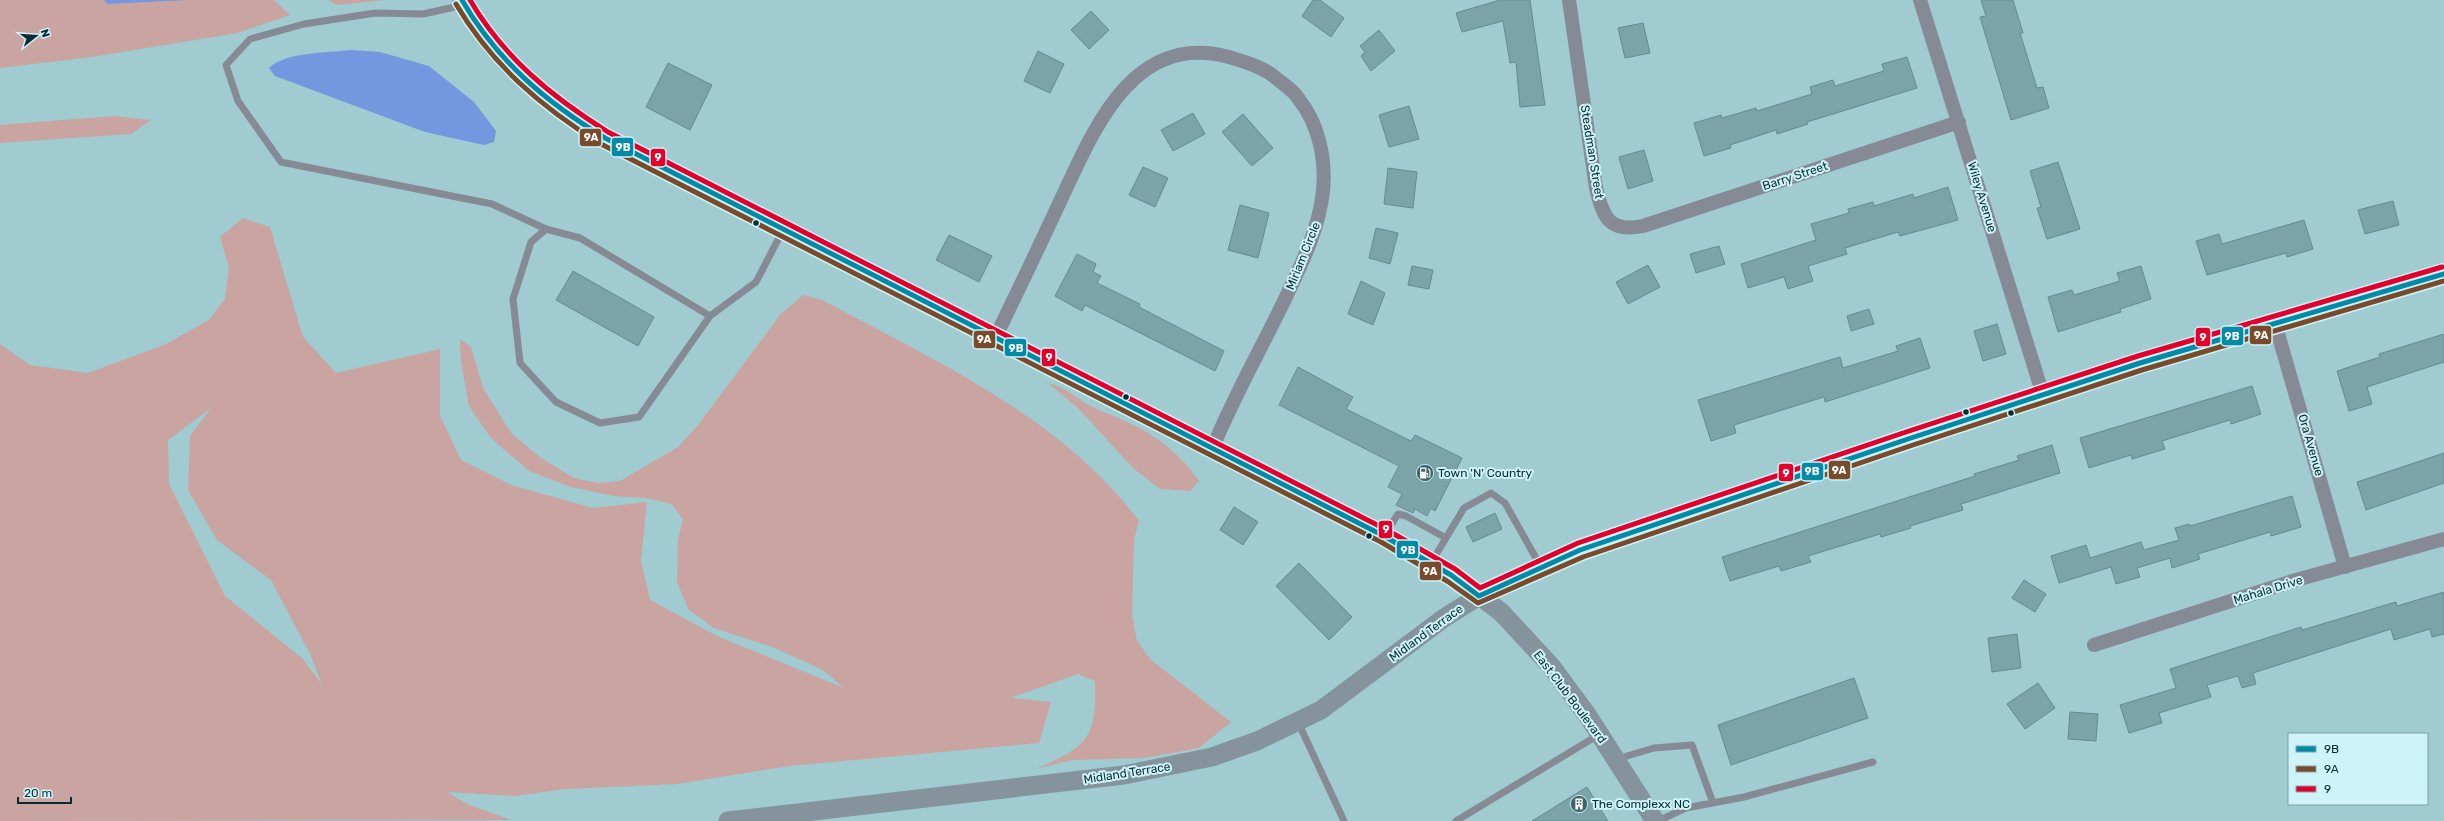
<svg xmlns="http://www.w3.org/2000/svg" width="2444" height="821" font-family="Rubik,sans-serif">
<rect width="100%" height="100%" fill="#9fcbd1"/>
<path fill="#c9a4a1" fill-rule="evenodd" d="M0,0H274L290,15L237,33L92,57L0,68Z
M328,0H385L338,5Z
M114,116L151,120L131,134L0,143V125Z
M243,218L270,227L303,337L336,373L440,349V416L461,460L511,485L593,508L647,502L641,560L650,600L717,636L844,688L823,670L772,647L714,628L689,610L677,582L678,539L683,520L672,504L645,498L614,496L571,487L529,471L491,438L469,406L461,362L460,339L471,347L483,388L511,433L541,458L574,478L598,483L620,481L678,447L699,424L780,315L803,295L822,300C932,359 1063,418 1139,521L1134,539L1132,615L1137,641L1151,660L1231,722L1199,748L1145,758L1073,760L1035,769C1087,747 1097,739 1095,681L1078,674L1010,698L1051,702L1039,743L789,766L677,784L564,789L516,796L447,792L469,805L512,820L0,821V344L30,365L88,373L166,344L209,320L225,299L229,268L220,237ZM211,408L190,436L188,490L217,540L271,580L311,656L322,685L303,659L225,596L169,484L168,440Z
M1048,383C1067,388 1074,397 1091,406C1102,412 1115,416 1127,422C1158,436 1180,454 1199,481L1190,491L1160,489L1133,468L1079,409Z"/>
<path fill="#7398df" d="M104,0H188L108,4Z
M350,50L380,52L429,66L474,102L496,131L494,142L484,145L425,132L275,76L269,68C285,52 327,53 350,50Z"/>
<path fill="#7ca3a8" stroke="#658b90" d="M1313,0H1320L1344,18L1331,37L1302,16Z
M1500,0H1530L1545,105L1520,107L1516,62L1510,63L1503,21L1462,32L1456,13Z
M1981,0H2013L2023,33H2020L2037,88L2043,87L2049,108L2011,120L1980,17L1986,16Z
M1091,11L1109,30L1089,49L1071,30Z
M1643,23L1650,53L1625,58L1618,28Z
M1379,30L1395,51L1371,71L1361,56L1365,52L1360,46Z
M1038,51L1064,64L1050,93L1024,81Z
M1907,57L1917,88L1807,122L1808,124L1777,134L1776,130L1730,145L1731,148L1704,156L1694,123L1721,115L1722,118L1756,108L1757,111L1812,94L1810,87L1833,80L1835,86L1884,71L1882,64Z
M668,63L712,85L690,130L646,107Z
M1409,106L1419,139L1389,147L1379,115Z
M1193,113L1205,134L1173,151L1161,130Z
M1243,114L1273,148L1252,166L1222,132Z
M1644,150L1653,181L1628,189L1619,157Z
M2058,162L2080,229L2047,239L2037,208L2041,207L2030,171Z
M1143,167L1168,178L1155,207L1129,195Z
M1388,168L1417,172L1413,208L1384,204Z
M1948,187L1958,220L1900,236L1898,232L1845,248L1847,254L1808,266L1813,281L1788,289L1784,277L1748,288L1741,264L1816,240L1811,224L1849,213L1848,209L1873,202L1874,206L1913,194L1914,198Z
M2393,201L2399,225L2365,234L2358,210Z
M1240,205L1269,213L1258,258L1228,250Z
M2304,220L2313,249L2287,257L2286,253L2207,275L2196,241L2219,234L2222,244Z
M1376,228L1398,233L1390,264L1369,258Z
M949,235L992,256L979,282L936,260Z
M1719,246L1725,264L1696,273L1690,254Z
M1077,254L1096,264L1093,272L1101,276L1097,283L1140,304L1139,307L1224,351L1215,371L1085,305L1082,311L1055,296Z
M1648,265L1660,287L1628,304L1616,282Z
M1412,266L1433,270L1429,289L1408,285Z
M2141,266L2151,299L2120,309L2121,312L2058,332L2048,297L2072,290L2074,295L2120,281L2117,273Z
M573,271L654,317L638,346L556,300Z
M1361,281L1385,293L1373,325L1348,314Z
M1869,309L1874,324L1851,331L1847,316Z
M1997,324L2006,354L1983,361L1974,331Z
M2444,334V362L2367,387L2372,404L2349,411L2337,371L2380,357L2379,354Z
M1920,338L1930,368L1825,402L1824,397L1734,425L1736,433L1711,441L1698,400L1840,357L1843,368L1898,351L1896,346Z
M1298,367L1353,397L1346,409L1411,441L1415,435L1462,458L1435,511L1431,508L1427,516L1415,509L1413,513L1396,505L1402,494L1388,487L1399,466L1279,405Z
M2252,386L2261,414L2231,424L2230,420L2162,441L2165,449L2132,459L2131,455L2089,468L2080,438Z
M2052,445L2060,473L1961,504L1963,510L1910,526L1911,528L1881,537L1880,534L1808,556L1811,562L1781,571L1779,566L1730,581L1722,557L1975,476L1974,474L2019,460L2017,456Z
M2444,453V483L2366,510L2357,482Z
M2292,496L2301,527L2271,536L2270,532L2198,554L2200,559L2172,568L2170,558L2137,568L2140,577L2116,584L2111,567L2059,583L2051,556L2086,545L2090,558L2141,542L2144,550L2179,540L2175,528L2189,524L2190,526Z
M1234,507L1258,522L1243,545L1220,530Z
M1495,513L1502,529L1473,542L1466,527Z
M1299,563L1352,617L1329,640L1276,586Z
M2024,580L2046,594L2035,612L2012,598Z
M2444,592V634L2432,637L2430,629L2394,640L2391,629L2253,673L2256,684L2242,688L2238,676L2207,685L2211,697L2159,713L2162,723L2129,733L2120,705L2176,688L2170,669L2301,627L2302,630L2396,602L2397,606Z
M2017,634L2021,668L1992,672L1988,638Z
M1854,678L1868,718L1731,765L1718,725Z
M2038,683L2055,708L2025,729L2007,704Z
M2070,712L2098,714L2096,741L2068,739Z
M1587,787L1608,821H1532Z"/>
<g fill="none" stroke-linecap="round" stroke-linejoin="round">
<path stroke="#868a95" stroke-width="7" d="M464,5L423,14L375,13L304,24L250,39L226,65L238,101L281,162L492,204L546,229
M710,316L639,417L600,423L556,402L520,363L513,299L531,242L546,229L580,238L710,316L756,282L783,230
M1384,536L1398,514L1406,516L1446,538
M1431,563L1464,508L1491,493L1505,503L1541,567
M1298,722L1344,821
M1617,759L1654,748L1692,745L1713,803
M1456,821L1600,734
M1658,821L1686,808L1744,797L1873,762"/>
<path stroke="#868a95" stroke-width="14" d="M1569,0L1596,188C1603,217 1609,233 1643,226L1959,122
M1920,0L2043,395
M2275,323L2345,567
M996,336C1017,293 1037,251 1057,208C1091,137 1129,30 1229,57C1245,62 1263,67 1276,78C1283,84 1293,90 1298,98C1319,124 1326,159 1323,191C1319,229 1302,263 1286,297C1262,347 1234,396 1213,447
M2094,645L2296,580L2444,539"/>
<path stroke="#85939d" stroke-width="19" d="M462,0C494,62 546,103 605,138L1384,536L1451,575L1501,612L1551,666L1588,716L1655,821
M728,821L1124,775L1212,757L1257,741L1321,710L1444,618L1479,596L1580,550L1908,439L2140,363L2444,274"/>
<defs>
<path id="bus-1" d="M462,0C497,61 546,102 605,138L1384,536L1451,575L1479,596L1580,550L1908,439L2140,363L2444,274"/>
<path id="bus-2" d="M456,4C492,65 541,107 601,144L1381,542L1447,581L1478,603L1583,557L1910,446L2142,370L2444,281"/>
<path id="bus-3" d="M470,0C504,58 552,97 608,132L1387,530L1455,569L1480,588L1578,543L1906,432L2138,356L2442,267"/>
</defs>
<use href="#bus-1" stroke="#cef4fa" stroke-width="8"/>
<use href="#bus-2" stroke="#cef4fa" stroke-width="8"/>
<use href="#bus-3" stroke="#cef4fa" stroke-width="8"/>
<use href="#bus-1" stroke="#028aa7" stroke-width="5"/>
<use href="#bus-2" stroke="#7a4b2a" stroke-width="5"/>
<use href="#bus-3" stroke="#e4002b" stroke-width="5"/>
</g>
<defs>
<symbol id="fuel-disc" viewBox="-11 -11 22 22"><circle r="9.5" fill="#3d6469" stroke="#cef4fa"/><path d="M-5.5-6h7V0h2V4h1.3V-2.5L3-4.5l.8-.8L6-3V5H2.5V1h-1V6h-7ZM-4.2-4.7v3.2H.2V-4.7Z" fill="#fff"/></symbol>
<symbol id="building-disc" viewBox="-11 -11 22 22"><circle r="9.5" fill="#3d6469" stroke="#cef4fa"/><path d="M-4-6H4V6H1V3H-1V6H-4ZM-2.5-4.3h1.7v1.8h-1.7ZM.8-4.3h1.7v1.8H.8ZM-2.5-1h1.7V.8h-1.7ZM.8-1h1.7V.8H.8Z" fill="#fff"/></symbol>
</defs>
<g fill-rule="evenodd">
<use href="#fuel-disc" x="1415" y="463" width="20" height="20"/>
<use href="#building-disc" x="1569" y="794" width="20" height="20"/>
</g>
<g fill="#082c31" stroke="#cef4fa" stroke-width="1.5">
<circle cx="756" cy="223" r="3.5"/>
<circle cx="1126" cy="397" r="3.5"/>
<circle cx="1966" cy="412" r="3.5"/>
<circle cx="2011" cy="413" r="3.5"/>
<circle cx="1369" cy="536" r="3.5"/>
</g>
<g text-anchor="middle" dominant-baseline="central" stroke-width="4" stroke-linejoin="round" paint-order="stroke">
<g font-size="12" fill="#082c31" stroke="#cef4fa">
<text transform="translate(1592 152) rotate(81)">Steadman Street</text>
<text transform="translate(1795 176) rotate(-18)">Barry Street</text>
<text transform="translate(1982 197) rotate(73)">Wiley Avenue</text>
<text transform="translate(1303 256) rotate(-68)">Miriam Circle</text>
<text transform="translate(2311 445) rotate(74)">Ora Avenue</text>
<text transform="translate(2268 590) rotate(-17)">Mahala Drive</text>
<text transform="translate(1426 633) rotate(-36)">Midland Terrace</text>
<text transform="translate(1570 697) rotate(53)">East Club Boulevard</text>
<text transform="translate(1127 773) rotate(-9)">Midland Terrace</text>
</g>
<g font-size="12" fill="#082c31" stroke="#cef4fa" text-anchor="start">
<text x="1438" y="473">Town 'N' Country</text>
<text x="1592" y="804">The Complexx NC</text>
</g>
</g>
<g stroke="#cef4fa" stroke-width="1.5">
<rect x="579" y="128" width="23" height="19" rx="4" fill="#7a4b2a"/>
<rect x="611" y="137" width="23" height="20" rx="4" fill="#028aa7"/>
<rect x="650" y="148" width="16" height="19" rx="4" fill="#e4002b"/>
<rect x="2249" y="325" width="23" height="20" rx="4" fill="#7a4b2a"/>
<rect x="2221" y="326" width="23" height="20" rx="4" fill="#028aa7"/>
<rect x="2195" y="327" width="16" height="20" rx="4" fill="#e4002b"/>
<rect x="973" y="330" width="23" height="19" rx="4" fill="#7a4b2a"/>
<rect x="1004" y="338" width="23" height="19" rx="4" fill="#028aa7"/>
<rect x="1041" y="348" width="15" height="19" rx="4" fill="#e4002b"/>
<rect x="1828" y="460" width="23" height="20" rx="4" fill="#7a4b2a"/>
<rect x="1801" y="462" width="23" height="19" rx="4" fill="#028aa7"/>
<rect x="1778" y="463" width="16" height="19" rx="4" fill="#e4002b"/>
<rect x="1378" y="520" width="15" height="19" rx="4" fill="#e4002b"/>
<rect x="1396" y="540" width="23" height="19" rx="4" fill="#028aa7"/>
<rect x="1419" y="561" width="23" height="20" rx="4" fill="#7a4b2a"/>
</g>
<g font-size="11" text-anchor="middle" font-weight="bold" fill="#fff">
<text x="591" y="141">9A</text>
<text x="623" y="151">9B</text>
<text x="658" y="161">9</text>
<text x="2261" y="339">9A</text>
<text x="2232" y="340">9B</text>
<text x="2203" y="341">9</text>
<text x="984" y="343">9A</text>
<text x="1016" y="352">9B</text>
<text x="1049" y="361">9</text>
<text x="1839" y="474">9A</text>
<text x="1812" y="475">9B</text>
<text x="1786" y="477">9</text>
<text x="1386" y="533">9</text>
<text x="1408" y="554">9B</text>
<text x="1430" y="575">9A</text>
</g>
<rect x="2288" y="733" width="140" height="72" fill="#cef4fa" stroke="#7fa4aa"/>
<rect x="2296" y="746" width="20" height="6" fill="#028aa7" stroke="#7fa4aa"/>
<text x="2324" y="753" font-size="12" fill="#082c31">9B</text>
<rect x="2296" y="766" width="20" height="6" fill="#7a4b2a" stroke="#7fa4aa"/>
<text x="2324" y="773" font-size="12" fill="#082c31">9A</text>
<rect x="2296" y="786" width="20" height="6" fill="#e4002b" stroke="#7fa4aa"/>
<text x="2324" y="793" font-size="12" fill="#082c31">9</text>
<g transform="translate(36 36) rotate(73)" stroke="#cef4fa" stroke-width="3" paint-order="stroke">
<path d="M0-3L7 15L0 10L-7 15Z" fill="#082c31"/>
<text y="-6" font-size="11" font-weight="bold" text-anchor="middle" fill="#082c31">N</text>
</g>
<path d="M18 797v6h53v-6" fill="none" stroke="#082c31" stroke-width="2"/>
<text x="24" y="797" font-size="12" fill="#082c31" stroke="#cef4fa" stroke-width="3" paint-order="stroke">20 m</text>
</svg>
